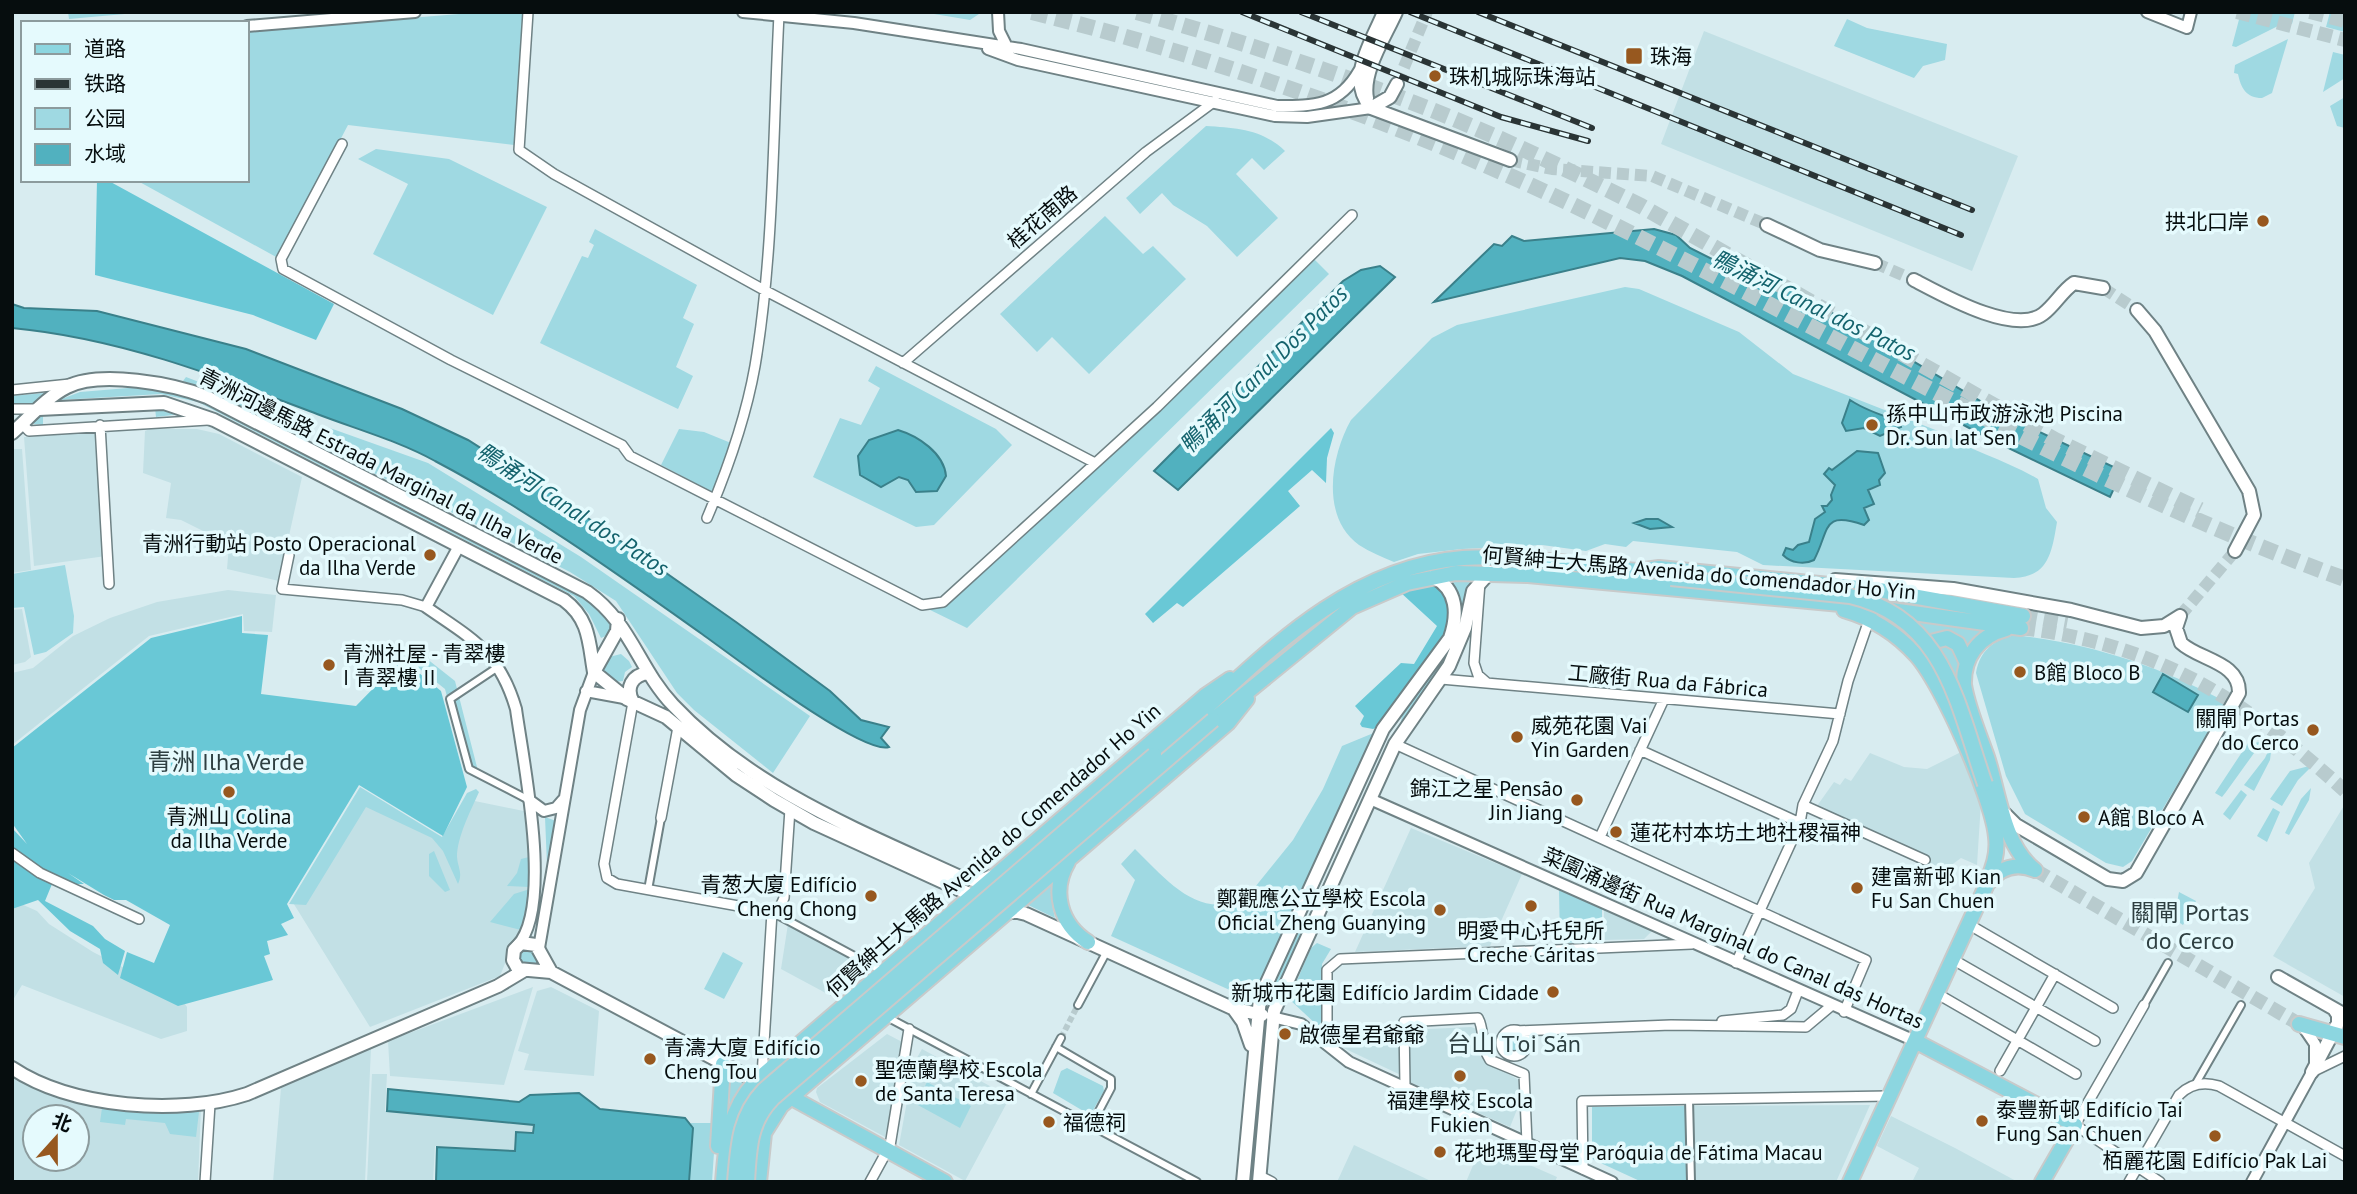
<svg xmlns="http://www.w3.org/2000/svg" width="2357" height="1194" font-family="'PT Sans','Noto Sans SC',sans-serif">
<rect width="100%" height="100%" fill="#d8ecf0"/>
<path fill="#c2e0e5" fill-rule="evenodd" d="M1704,31L2018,156L1972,271L1661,144Z
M150,429H197L219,434L302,477L279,581L227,569L229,545L202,551L205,532L181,520L166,518L171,483L143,473L145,431Z
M98,432L106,556L34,566L24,437Z
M12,449H22L31,570L12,573Z
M228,590L276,595L272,632L244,631L243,614L149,636L12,745V673L33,668L73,636L110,618L157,602Z
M22,609L31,657L25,662L12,665V610Z
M1963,751L1981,802L1977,865L1961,858L1946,869H1932L1812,813L1834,782L1840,785L1845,778L1851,781L1870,753L1904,767L1927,769Z
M360,793L443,839L465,799L538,814V848L526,929L510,951L500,976L370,1027L292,901Z
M2345,804V997L2273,956L2315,888L2309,863Z
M1411,828L1522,874L1490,946L1355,952Z
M12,900L37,911L49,924L93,952L179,996L187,1007V1031L161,1039L22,985L13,1000Z
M1604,907L1653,930L1644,939L1604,940Z
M788,924L872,969L835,998L781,969Z
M533,987L504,1085L390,1076L388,1041Z
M551,987L599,1011L594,1076L524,1070L529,1054L518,1051L537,991Z
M1471,1027L1477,1029L1478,1053L1483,1060L1519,1080L1518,1107L1510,1127L1407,1081V1030Z
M887,1034L906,1044L885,1137L820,1102L816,1092L817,1088Z
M1400,1042L1403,1076L1337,1045Z
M371,1048L365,1182H273L281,1088Z
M922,1049L1010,1097L965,1181L899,1145L914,1063Z
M13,1073L35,1087L201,1108L198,1182H12ZM35,1117H77V1159H35Z
M372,1074H387L385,1111L533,1125L532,1131H515L514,1150L435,1146L433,1182H367Z
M1870,1105L1836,1182H1693L1692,1106Z
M1891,1116L1955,1148L2018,1182H1912L1919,1168L1877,1146Z
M1482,1144L1557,1177L1555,1182H1466Z
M1354,1145L1433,1182H1337Z"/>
<path fill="#9fd9e2" d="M68,12H147L69,19Z
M484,12H524L514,145L348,125L278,258L136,180H247V31Z
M922,12H982L970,20Z
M2241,12H2295L2292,24L2286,22L2236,47L2232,46Z
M2330,12H2345V32L2326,27Z
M1847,19L1867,28L1947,44L1945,60L1923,66L1914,78L1834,46Z
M2288,39L2272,93L2262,98C2246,98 2241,88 2238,74L2234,73L2235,65Z
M2333,52L2345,55V78L2323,92Z
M2345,97V128L2337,126L2330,106Z
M1206,126C1237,128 1262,129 1285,151L1264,170L1252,158L1236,174L1278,218L1237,257L1207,226L1173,205L1162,193L1140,214L1126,198Z
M376,149L449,159L547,207L493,315L373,254L408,184L358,159Z
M1105,216L1143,254L1153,246L1186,279L1089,374L1052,337L1037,352L1000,314Z
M595,229L697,285L683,318L694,324L676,367L693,376L678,409L540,343L582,256L588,258L594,245L589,242Z
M1313,258L1329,274L967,628L926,608L945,606Z
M1625,287L1639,289L1739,332L1793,374L1938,431C1970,451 2006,460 2038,479L2046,508L2057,522C2052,551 2049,577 2014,578L1763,565L1737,552L1633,541L1626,547L1605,544L1586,551L1542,545L1462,549L1418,554L1394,562C1382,557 1370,552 1359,545C1320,517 1331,455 1351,420L1432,338L1457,325Z
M876,366L996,429L1012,445L934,525L916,527L813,477L840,418L861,425L880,388L868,381Z
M186,377L290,417L285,429L183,381Z
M140,387L162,388L202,400L573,589L594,604L612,627L610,634L601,638L589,614L574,596L198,402L161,394L59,400L80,392Z
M55,392L33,403L12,404V396Z
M151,406L180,414L156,417L155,408L43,416V425L34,424L33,420L37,413Z
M327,427L428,463L581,557L810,716L773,773L694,710L677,693L616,601L570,572L320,446Z
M679,429L704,432L731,443L714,493L661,465Z
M1477,563L1761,583V590L1509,567C1430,563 1377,579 1314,629C1286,651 1261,678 1232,699L1231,695C1308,629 1369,564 1477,563Z
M65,565L74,616L73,633L46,652L34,655L24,607L12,608V574Z
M1473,577C1463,592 1467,613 1460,630C1445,665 1423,692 1401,723C1406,676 1492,643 1449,578Z
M1876,617L1990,629L1959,685L1906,636Z
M2014,635C2093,644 2156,665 2226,702L2132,861L2123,867L2106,863L2025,814L2006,776L1976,673C1980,650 1993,641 2014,635Z
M412,647L455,681L478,771L467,774L445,689L405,657Z
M621,654L629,661L632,667L625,672L623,681C612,683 605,678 603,667L609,657Z
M1376,732L1256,993L1250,996L1234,992L1111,936L1135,880L1121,864L1135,849C1167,880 1199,922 1247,897L1293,840L1323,789L1342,746Z
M2262,742L2226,792L2222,797L2215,793L2248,743Z
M2272,743L2270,760L2254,791L2244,785L2265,758Z
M2313,765L2298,780L2282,806L2270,799L2290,771Z
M360,787L442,837L467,793L476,789L479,792C471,810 457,837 457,857C458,868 463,873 458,884L443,851L432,838L366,807L306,905L289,904Z
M2311,788L2309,800L2289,835L2285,833L2301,799Z
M2241,790L2247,795L2230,820L2223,814Z
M2273,808L2280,812L2267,842L2257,836Z
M545,817L556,821L542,912L547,865Z
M434,851L450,890L445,892L429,876V854Z
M529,857V887L507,886L517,873L521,859Z
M1053,880L1052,904L1055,918L1026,904Z
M530,889L521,930L490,922L514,894Z
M1559,890L1602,907V941L1560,943Z
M2179,892L2196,901L2183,925L2174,919Z
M1300,930L1302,934L1275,994L1269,991Z
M1317,943L1331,949L1322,964V1021L1318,1026L1289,999L1311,948Z
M528,946L539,959L535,966L521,967L516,953Z
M723,952L743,963L724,999L704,989Z
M1263,1024H1271L1256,1160L1249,1159Z
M1502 1043a12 12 0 1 1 24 0a12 12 0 1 1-24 0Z
M1067,1068L1103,1086L1104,1091L1092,1112H1085L1053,1093L1061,1071Z
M730,1074L750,1084L729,1117Z
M927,1082L971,1106L960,1128L916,1104Z
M1686,1106L1687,1182H1642L1592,1159V1107Z
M102,1108L199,1112L196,1137L170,1134L165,1123L126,1119L125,1125L100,1122Z
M691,1123H716L712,1182H689Z"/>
<path fill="#69c8d6" d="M97,180H107L334,304L316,340L253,315L95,275Z
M1331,428L1334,433L1327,458L1326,483L1312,470L1288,491L1300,506L1183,607L1177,603L1153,623L1145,614Z
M1438,584L1449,598L1450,626L1424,668L1397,697L1382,725L1373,729L1362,727L1360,724L1364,716L1355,706L1401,663L1414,664L1437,626L1399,591Z
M242,616V633L268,635L261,694L356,706L402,659L441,691L467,787L443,836L359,785L287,904L294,918L281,924L288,935L267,941L270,954L264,956L273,980L178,1006L120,978L127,952L154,963L170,925L126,900H114L104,895L68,873L84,884H52L45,901L93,926L105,939L125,951L118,975L103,963L100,949L70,931L38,900L12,909V828L27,844L12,823V748L151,638Z"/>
<path fill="#51b1bf" stroke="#3a808a" stroke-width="2" d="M1654,229L1676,235L1690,248L1744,275L1761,281L1773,278L2004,415L2122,471L2110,497L1990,439L1682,276L1645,261L1620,258L1434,302L1494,244L1502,246L1512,236L1524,241Z
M1380,266L1395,277L1178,490L1154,471L1343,281L1361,270Z
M12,304L24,308L97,311L246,349L402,409L468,440L562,500L736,622L830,691L861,720L889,727L881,738L889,747C863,756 730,654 702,634C616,573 528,510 435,461C399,441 356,429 317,414C217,376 119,338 12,328Z
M1850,400C1865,410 1883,416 1899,421L1901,427L1880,436L1864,428L1846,431L1842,423Z
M898,430C918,436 944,453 946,476L937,491L916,492L908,480L899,477L881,487L860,475L858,456L869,440Z
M1857,451L1878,453L1885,473L1879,480L1880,485L1868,490L1874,504L1864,508L1869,520L1864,525C1821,510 1830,530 1814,560C1804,565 1791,563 1783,555L1786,548L1793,550L1798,545L1809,542L1815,519L1825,512L1822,506H1827L1832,500L1831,495L1835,485L1824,474L1829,468L1832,470Z
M1646,519H1658L1672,527L1650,529L1634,523Z
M2163,674L2198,695L2188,712L2153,692Z
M388,1089L519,1102L530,1095L579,1093L600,1109L685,1118L693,1128L689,1182H436L437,1147L515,1151L516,1132L533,1133L534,1125L387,1111Z"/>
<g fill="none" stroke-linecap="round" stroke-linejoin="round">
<path stroke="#b8cbce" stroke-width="6" stroke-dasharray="6 3" stroke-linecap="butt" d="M1061,1038L1078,1005"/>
<path stroke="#b8cbce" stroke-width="12" stroke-dasharray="12 6" stroke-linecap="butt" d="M1397,84L1427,12
M1510,160L1552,169L1652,176L1767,225
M1875,263L1914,280
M2103,288L2137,310
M2180,616L2235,551"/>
<path stroke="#b8cbce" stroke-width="14" stroke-dasharray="14 7" stroke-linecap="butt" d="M2237,12L2345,40
M2310,12L2345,21
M2023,616L2067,624
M2021,628C2160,645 2243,699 2345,791
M2035,870L2299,1024"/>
<path stroke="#b8cbce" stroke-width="16" stroke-dasharray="16 8" stroke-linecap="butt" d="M1032,12C1229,61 1418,129 1600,218C1848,339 2084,486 2345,579
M1137,12C1232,39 1327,69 1419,105C1495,134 1568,170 1641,206L2055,440L2200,510"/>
<defs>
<path id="pedestrian" d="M498,667L450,699L469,769L529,800
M648,890L661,818
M772,912L884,972
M1078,1005L1107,951
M2144,1005L2168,963
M887,1017L1197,1182
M1056,1047L1111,1079V1088L1091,1126
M2195,1085L2241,1005
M1031,1094L1061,1038
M1689,1099L1691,1182"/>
<path id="minor" d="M528,12L519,150L554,174L764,290L1095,463
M342,144L281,259L283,269L451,360L622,445L630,456L922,605L943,602L1157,407L1352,215
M903,363L1146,152L1215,101
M12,390L70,384
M12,409H38
M22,424L29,431L208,420
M100,425L109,584
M707,518C727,471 746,417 755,366C774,254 773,129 779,15
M289,555L282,589L402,600L426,607
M1480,582L1474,663L1478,675L1486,682
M1441,679L1840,714
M633,702L604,864L607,878L617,884L772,912
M1395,744L1866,960L1844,1012
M1640,750L1800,823
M1803,805L1925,860
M661,818L678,727
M1600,837L1664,699
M12,853L40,873L139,919
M1968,924L2113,1008
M1952,959L2095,1041
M1736,963L1800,823L1803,805L1833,741L1848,681L1869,620
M1936,993L2076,1074
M2144,1005L2075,1125L2160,1182
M1722,1021L1783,1015L1791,1009L1798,991
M1501 1043a13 13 0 1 1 26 0a13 13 0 1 1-26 0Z
M1515,1031L1671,1025L1806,1027L1831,1006
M1321,1039L1327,1027V970L1340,959L1692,944
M2000,1071L2055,974
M2312,1072L2345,1056
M762,1076L772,912L780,907L784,898L790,809
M1405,1087L1404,1022L1478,1018C1485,1030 1480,1045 1490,1060L1524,1074L1527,1143
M889,1152L909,1029
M1583,1169L1582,1101L1889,1096
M1260,1176L1272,1182
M205,1182L210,1104
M870,1182L887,1151
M2129,1182L2179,1095C2190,1084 2203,1081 2219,1086L2345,1156"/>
<path id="tertiary" d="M743,12L854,23L1021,49L1277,106C1315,106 1339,106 1359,71
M998,12L999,31L1007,47
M2147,12L2187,28L2191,12
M247,26L415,12
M988,49L1018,60L1275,116L1307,117L1371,108
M459,546L426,607C472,639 499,651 516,709C523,761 554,907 517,946
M586,691L624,698
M1370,799L1915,1041
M529,800L544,811L556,808L563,800
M539,948L580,710L594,672
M1272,1017L1301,1024L1349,1062L1612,1182
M2252,1182L2315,1067V1044L2302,1025"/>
<path id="secondary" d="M1384,12C1371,44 1346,78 1371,108L1510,160
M1367,98C1362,71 1385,37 1396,12
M1371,108L1390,97L1397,84
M1767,225L1820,250L1875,263
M1914,280C1941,294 2014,336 2043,314C2055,305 2062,291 2074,283L2103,288
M2137,310L2155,331L2249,491L2254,515L2235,551
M39,409L164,403L214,420L564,600C590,619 589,644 594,672
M12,433C29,418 47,397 67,387C100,370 174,384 207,397L587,592C631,623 638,668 673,705C752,789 858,830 960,877L978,881L994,876
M1835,580L1953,589L2071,610L2141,628L2164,626L2180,616
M594,672L627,699L666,717L736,775L774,800L814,823L978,898
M594,672L617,631L618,619
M633,702C625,688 632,675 648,673
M2002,811L2016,825L2108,879L2123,881L2136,873L2239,693C2240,662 2199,660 2181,643L2176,628L2180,616
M1005,914L1014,911L1026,914L1232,1008L1262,1015
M551,972L536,945L521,943L514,950L513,960L518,969L551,972L756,1081
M2278,977L2345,1015
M1233,1008L1243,1022L1251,1045
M12,1068C72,1108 180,1116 247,1094L498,986L523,971
M2312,1072L2338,1023V1015L2334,1009
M1243,1182L1260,998L1383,729L1450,638C1458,615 1458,589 1433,577
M1259,1182L1274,1011L1395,744L1449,666L1465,628L1473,591L1490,572"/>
<path id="primary" d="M1844,610C1872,618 1897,634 1916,655C1942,683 1993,800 1996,837C1998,852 1994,866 1988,879
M2006,629C1979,636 1963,657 1964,685C1968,709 1979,734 1987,757C1999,793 2003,845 2035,870
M1924,657L1931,642L1947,638L1958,644L1967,663
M1213,720L1352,607L1407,583L1456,573L1528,575L1862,606L2021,628
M1154,755C1246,676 1333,568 1463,558C1521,554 1581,566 1638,571L1659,568L1879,590L2023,616
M1068,862C1051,891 1060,924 1088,942
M2299,1024L2345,1037
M1915,1041L2075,1125L2042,1182
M785,1094L945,1182
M718,1146L723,1064
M723,1182C726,1144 728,1111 755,1082L1205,696L1230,679
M759,1182L764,1133L781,1106L1228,723L1247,699
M1850,1182L1987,884C1999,868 2016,862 2035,870"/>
</defs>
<use href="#pedestrian" stroke="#6f8285" stroke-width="10"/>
<use href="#minor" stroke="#6f8285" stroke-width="12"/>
<use href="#tertiary" stroke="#6f8285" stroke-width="14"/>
<use href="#secondary" stroke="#6f8285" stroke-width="16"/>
<use href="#primary" stroke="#c8caca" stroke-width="18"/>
<use href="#pedestrian" stroke="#fff" stroke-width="6"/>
<use href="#minor" stroke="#fff" stroke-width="9"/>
<use href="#tertiary" stroke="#fff" stroke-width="10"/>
<use href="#secondary" stroke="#fff" stroke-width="12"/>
<use href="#primary" stroke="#8cd6e0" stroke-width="14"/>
<defs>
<path id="rail" d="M1242,12L1501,117L1588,141
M1301,12L1592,128
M1410,12L1961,235
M1478,12L1972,210"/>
</defs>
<use href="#rail" stroke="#2a3435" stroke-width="6"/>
<use href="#rail" stroke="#e5fafd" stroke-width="3.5" stroke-dasharray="10" stroke-linecap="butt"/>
<defs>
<path id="primary-bridge" d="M1671,578L1850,596C1945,618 1957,704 1985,784
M735,1182C738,1147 739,1116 764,1090L1154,755
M747,1182C749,1150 749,1122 773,1098L1213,720"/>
</defs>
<use href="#primary-bridge" stroke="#c8caca" stroke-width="18" stroke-linecap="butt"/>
<use href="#primary-bridge" stroke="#8cd6e0" stroke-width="14"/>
</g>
<g fill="#97581f" stroke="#e5fafd" stroke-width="2.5">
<rect x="1625" y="47" width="18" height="18" rx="3.5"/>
<circle cx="1435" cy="76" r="7"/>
<circle cx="2263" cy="221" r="7"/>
<circle cx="1872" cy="425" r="7"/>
<circle cx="430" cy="555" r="7"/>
<circle cx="329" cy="665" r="7"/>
<circle cx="2020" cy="672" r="7"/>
<circle cx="2313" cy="730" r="7"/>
<circle cx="1517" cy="737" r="7"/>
<circle cx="229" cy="792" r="7"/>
<circle cx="1577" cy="800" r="7"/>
<circle cx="2084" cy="817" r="7"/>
<circle cx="1616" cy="832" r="7"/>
<circle cx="1857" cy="888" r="7"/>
<circle cx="871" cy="896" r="7"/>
<circle cx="1531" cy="906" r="7"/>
<circle cx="1440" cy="910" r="7"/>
<circle cx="1553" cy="992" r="7"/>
<circle cx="1285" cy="1034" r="7"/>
<circle cx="650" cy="1059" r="7"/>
<circle cx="1460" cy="1076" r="7"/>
<circle cx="861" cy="1081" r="7"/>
<circle cx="1982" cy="1121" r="7"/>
<circle cx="1049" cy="1122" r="7"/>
<circle cx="2215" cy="1136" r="7"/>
<circle cx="1440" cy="1152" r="7"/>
</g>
<g text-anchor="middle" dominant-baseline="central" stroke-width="7" stroke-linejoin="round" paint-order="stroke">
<g font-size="21" fill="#060d0e" stroke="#e5fafd" text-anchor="start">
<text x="1650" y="56">珠海</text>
<text x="1449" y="76">珠机城际珠海站</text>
<text x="2249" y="221" text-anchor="end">拱北口岸</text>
<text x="1886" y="413">孫中山市政游泳池 Piscina<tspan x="1886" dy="24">Dr. Sun Iat Sen</tspan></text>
<text x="416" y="543" text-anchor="end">青洲行動站 Posto Operacional<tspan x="416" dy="24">da Ilha Verde</tspan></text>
<text x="343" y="653">青洲社屋 - 青翠樓<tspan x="343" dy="24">I 青翠樓 II</tspan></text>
<text x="2034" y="672">B館 Bloco B</text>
<text x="2299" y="718" text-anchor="end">關閘 Portas<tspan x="2299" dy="24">do Cerco</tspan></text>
<text x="1531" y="725">威苑花園 Vai<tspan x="1531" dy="24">Yin Garden</tspan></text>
<text x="1563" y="788" text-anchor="end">錦江之星 Pensão<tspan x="1563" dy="24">Jin Jiang</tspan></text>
<text x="229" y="816" text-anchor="middle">青洲山 Colina<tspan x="229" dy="24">da Ilha Verde</tspan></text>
<text x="2098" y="817">A館 Bloco A</text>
<text x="1630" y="832">蓮花村本坊土地社稷福神</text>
<text x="1871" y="876">建富新邨 Kian<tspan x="1871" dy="24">Fu San Chuen</tspan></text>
<text x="857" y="884" text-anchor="end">青葱大廈 Edifício<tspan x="857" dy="24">Cheng Chong</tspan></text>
<text x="1426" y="898" text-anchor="end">鄭觀應公立學校 Escola<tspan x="1426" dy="24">Oficial Zheng Guanying</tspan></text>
<text x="1531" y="930" text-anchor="middle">明愛中心托兒所<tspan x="1531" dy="24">Creche Cáritas</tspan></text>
<text x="1539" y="992" text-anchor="end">新城市花園 Edifício Jardim Cidade</text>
<text x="1299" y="1034">啟德星君爺爺</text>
<text x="664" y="1047">青濤大廈 Edifício<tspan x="664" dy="24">Cheng Tou</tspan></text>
<text x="875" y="1069">聖德蘭學校 Escola<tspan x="875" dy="24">de Santa Teresa</tspan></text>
<text x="1460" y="1100" text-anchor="middle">福建學校 Escola<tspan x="1460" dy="24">Fukien</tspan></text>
<text x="1996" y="1109">泰豐新邨 Edifício Tai<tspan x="1996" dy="24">Fung San Chuen</tspan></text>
<text x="1063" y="1122">福德祠</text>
<text x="1454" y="1152">花地瑪聖母堂 Paróquia de Fátima Macau</text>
<text x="2215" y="1160" text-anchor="middle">栢麗花園 Edifício Pak Lai</text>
</g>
<g font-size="21" fill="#060d0e" stroke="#e5fafd">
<text transform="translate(1042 217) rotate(-41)">桂花南路</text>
<text transform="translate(381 466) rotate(27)">青洲河邊馬路 Estrada Marginal da Ilha Verde</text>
<text transform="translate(1699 573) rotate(5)">何賢紳士大馬路 Avenida do Comendador Ho Yin</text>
<text transform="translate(1668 681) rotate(5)">工廠街 Rua da Fábrica</text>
<text transform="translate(993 850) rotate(-41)">何賢紳士大馬路 Avenida do Comendador Ho Yin</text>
<text transform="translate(1733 938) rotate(24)">菜園涌邊街 Rua Marginal do Canal das Hortas</text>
</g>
<g font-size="23" font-style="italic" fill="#14636d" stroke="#e5fafd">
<text transform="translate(1814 305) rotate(26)">鴨涌河 Canal dos Patos</text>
<text transform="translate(1263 369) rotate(-45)">鴨涌河 Canal Dos Patos</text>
<text transform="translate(573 509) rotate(33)">鴨涌河 Canal dos Patos</text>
</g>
<g font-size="24" fill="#2e3f41" stroke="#e5fafd">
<text x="226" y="761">青洲 Ilha Verde</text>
<text x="2190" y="912">關閘 Portas<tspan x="2190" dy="28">do Cerco</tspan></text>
<text x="1514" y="1043">台山 T'oi Sán</text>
</g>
</g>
<rect width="2357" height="1194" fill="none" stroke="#060d0e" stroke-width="28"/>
<rect x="21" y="21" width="228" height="161" fill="#e5fafd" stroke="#8c9b9d" stroke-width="2"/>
<rect x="35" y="44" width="35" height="10" fill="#8cd6e0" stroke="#8c9b9d" stroke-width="2"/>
<text x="84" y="56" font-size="21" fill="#060d0e">道路</text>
<rect x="35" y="79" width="35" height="10" fill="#2a3435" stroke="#8c9b9d" stroke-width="2"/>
<text x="84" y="91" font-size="21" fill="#060d0e">铁路</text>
<rect x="35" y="108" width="35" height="21" fill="#9fd9e2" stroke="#8c9b9d" stroke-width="2"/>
<text x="84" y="126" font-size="21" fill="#060d0e">公园</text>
<rect x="35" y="144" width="35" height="21" fill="#51b1bf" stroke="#8c9b9d" stroke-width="2"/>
<text x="84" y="161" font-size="21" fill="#060d0e">水域</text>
<g transform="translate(56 1138) rotate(21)"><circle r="33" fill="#e5fafd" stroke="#8c9b9d" stroke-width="2"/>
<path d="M0-5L12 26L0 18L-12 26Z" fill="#97581f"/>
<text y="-10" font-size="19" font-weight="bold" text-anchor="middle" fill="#060d0e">北</text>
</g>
</svg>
